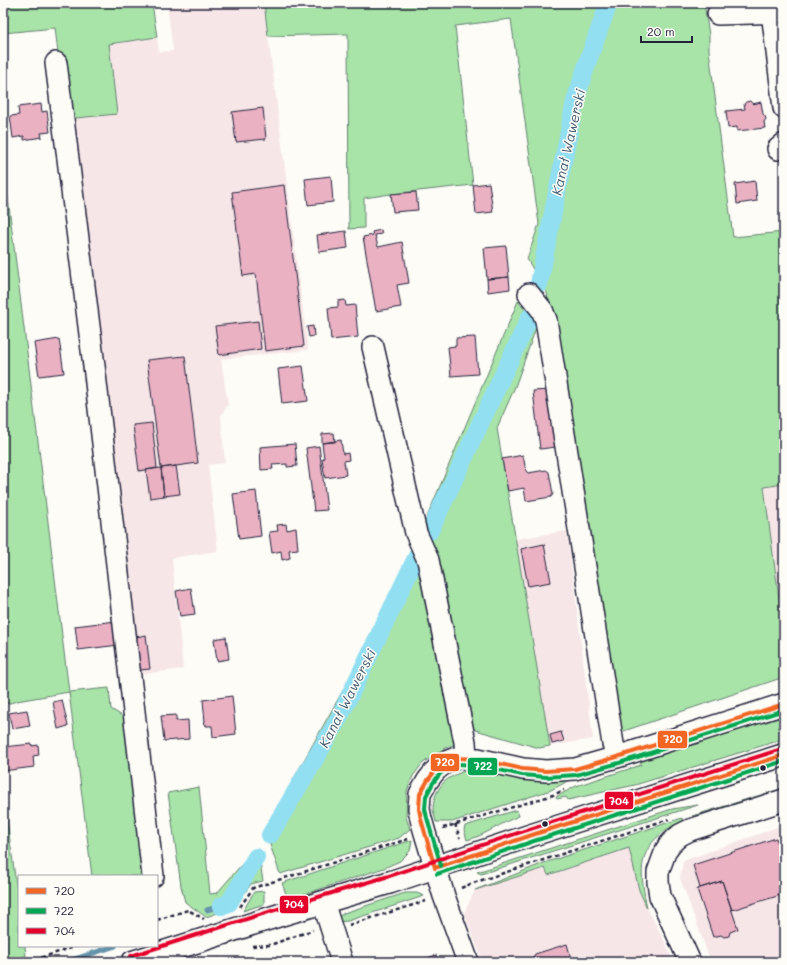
<svg xmlns="http://www.w3.org/2000/svg" width="787" height="965" font-family="Mali,sans-serif">
<rect width="100%" height="100%" fill="#fdfcf7"/>
<filter id="ink" filterUnits="userSpaceOnUse"><feTurbulence type="fractalNoise" baseFrequency=".025" numOctaves="2"/><feDisplacementMap in="SourceGraphic" scale="8" xChannelSelector="R" yChannelSelector="G"/><feConvolveMatrix kernelMatrix="1 2 1 2 8 2 1 2 1" color-interpolation-filters="sRGB"/></filter>
<g filter="url(#ink)">
<path fill="#f7e6e7" d="M52,3H152L159,52L173,51L167,3H264L308,350L221,359L228,405L221,415L225,463L208,465L218,551L172,558L183,669L135,675Z
M784,484V635L764,487Z
M567,531L593,739L550,746L515,539Z
M784,821V962H711L680,878L683,861L775,828Z
M629,848L639,890L647,908L665,942L673,962H483L464,913L475,890L545,868L548,875Z"/>
<path fill="#a8e3a8" stroke="#658272" d="M3,3H152L157,37L109,44L117,114L66,119L55,28L3,33Z
M264,3H704L709,35V50L733,237L784,232V484L764,487L784,635V677L606,737L564,416L547,293L527,259L539,224L511,19L455,26L473,185L391,194L364,198V228L349,229L348,34L268,36Z
M3,158L69,692L109,688L111,709L127,719L145,876H92L69,692L17,701L3,705Z
M518,301L537,325L515,387L497,428L550,746L539,748L472,729L421,531Z
M413,547L423,568L456,744L445,748L434,755L422,764L413,776L407,791L406,817L410,829L399,838L280,874L265,830L347,683Z
M784,714V739L635,785L568,800L566,797L557,799L556,797L576,786L641,765L640,759Z
M464,771L480,772L522,778H574L551,790L452,822H436C435,818 434,814 433,810C433,796 440,782 453,776C456,774 460,773 464,771Z
M199,787L210,894L217,893L255,849L261,868L263,881L251,884L235,907L206,917L185,902L181,886L168,793Z
M784,788V792L740,806L692,816Z
M3,791L19,905V946H25L26,956L7,962H3Z
M698,805L481,874L477,872L672,809Z
M517,810L519,816C500,823 487,835 467,840L464,830L465,826Z
M682,818L683,821C677,824 671,827 666,830C635,852 641,876 647,908L639,890L629,848L548,875L545,868L475,890L544,863Z
M412,840L410,851L400,861L384,868L293,898L286,894L282,883Z
M264,891V904L243,911L254,892Z
M405,893H417L424,896L348,921L337,922L338,917L344,913Z"/>
<g fill="none" stroke-linecap="round" stroke-linejoin="round">
<path stroke="#6593a9" stroke-width="5" d="M207,910L221,906
M66,962L115,946"/>
<path stroke="#92dff2" stroke-width="18" d="M539,284L575,101L590,55L609,3
M430,531L530,317
M270,835L338,720L417,556
M221,906L229,903L256,857"/>
</g>
<path fill="#eab1c3" stroke="#22223b" d="M750,101L753,104L761,102L763,114L765,116L766,119L764,122L765,128L737,131V127L728,128L726,111L745,109L744,104L746,102Z
M41,104L42,112L47,111L50,132L41,133L42,137L24,140V136L13,138L10,116L19,115L18,107Z
M263,108L266,139L236,142L232,112Z
M331,176L333,202L308,205L305,179Z
M755,181L757,201L737,204L735,184Z
M489,183L493,212L476,214L473,185Z
M284,185L304,346L265,351L256,274L243,276L232,192Z
M416,192L418,210L393,212L391,194Z
M381,230L382,234L375,235L378,247L402,242L409,283L397,285L401,307L376,311L363,237L373,235L372,232Z
M346,231L348,248L319,252L317,235Z
M506,246L509,277L487,279L484,248Z
M509,277L510,289L488,292L487,279Z
M345,300L346,306L355,305L358,337L331,340L328,308L338,307V301Z
M258,321L261,349L219,355L215,326Z
M313,326L314,336L309,337L307,327Z
M475,337L478,374L451,376L448,347L456,346V338Z
M59,339L64,373L39,376L34,343Z
M185,356L198,463L161,468L147,360Z
M303,366L308,401L282,404L278,369Z
M549,390L556,447L540,449L533,391Z
M152,423L157,468L139,471L133,425Z
M334,433L335,442L322,443V434Z
M341,440L343,454L348,453L349,460L344,461L346,475L325,478L322,459L324,458L322,443Z
M295,444L297,466L287,467V464L272,465L273,469L261,470L260,447Z
M319,446L327,510L314,511L306,448Z
M523,455L526,471L528,473L546,470L549,472L553,494L551,497L526,501L524,488L508,491L502,459Z
M176,466L180,494L164,496L161,468Z
M161,468L164,496L150,498L146,470Z
M256,491L261,536L239,539L233,494Z
M286,524L287,530L296,528L298,549L289,550L290,558L282,560L281,551L272,553L269,532L278,531L277,525Z
M544,544L551,582L528,586L521,549Z
M191,588L195,614L180,616L176,591Z
M116,621L119,645L78,650L75,626Z
M146,635L150,669L140,670L136,637Z
M226,637L229,659L217,661L214,639Z
M232,696L236,734L213,737L212,726H206V724L205,725L204,722H205L203,700Z
M62,700L68,726L58,729L53,702Z
M27,710L30,726L12,729L9,713Z
M176,715V721L188,720L189,739L164,741L161,716Z
M561,732L564,741L552,744L550,735Z
M32,744V746L38,745L39,755L33,756L34,767L3,771V747Z
M776,838L784,863V894L732,910L722,881L700,888L693,865Z
M722,881L738,929L730,932L729,936L724,937L721,935L713,937L697,889Z
M567,944L572,962H531V961L535,954Z
M436,955L438,962H416Z"/>
<g fill="none" stroke-linecap="round" stroke-linejoin="round">
<defs>
<path id="minor" d="M772,12L784,108
M718,14L784,12
M56,63L95,374L153,876
M778,149L784,144
M529,294L542,310L546,320L613,744L617,757
M373,347L416,533L428,560L465,742L466,758
M323,902L342,962
M468,962L444,896L425,833L421,819L419,809L420,794L428,780L436,770L446,762L456,758L478,759L523,769L546,771L575,769L617,757L784,704
M690,962L660,896L658,882V872L666,850L671,843L680,835L690,830L784,800"/>
<path id="major" d="M133,962L280,915L391,882L532,835L784,755"/>
</defs>
<use href="#minor" stroke="#22223b" stroke-width="24"/>
<use href="#major" stroke="#22223b" stroke-width="25"/>
<path stroke="#22223b" stroke-width="2.5" stroke-dasharray="4 3" stroke-linecap="butt" d="M455,824L460,838
M443,828L553,795L564,790
M461,888L473,883L669,819
M240,907L253,888L408,839
M157,920L188,910L204,919
M349,925L426,901
M252,946L270,945L313,930
M28,962L77,946
M214,962L219,957"/>
<use href="#minor" stroke="#fdfcf7" stroke-width="21"/>
<use href="#major" stroke="#fdfcf7" stroke-width="22"/>
<defs>
<path id="bus-1" d="M435,868L421,819L419,809L420,794L428,780L436,770L446,762L456,758L478,759L523,769L546,771L575,769L617,757L784,704
M435,868L532,835L784,755"/>
<path id="bus-2" d="M441,866L427,818L425,809L426,796L433,783L440,774L449,767L457,764L477,765L522,775L546,777L576,775L619,763L784,710
M437,874L534,841L784,761"/>
<path id="bus-3" d="M131,956L278,909L389,876L530,829L782,749"/>
</defs>
<use href="#bus-1" stroke="#fdfcf7" stroke-width="7"/>
<use href="#bus-2" stroke="#fdfcf7" stroke-width="7"/>
<use href="#bus-3" stroke="#fdfcf7" stroke-width="7"/>
<use href="#bus-1" stroke="#f26522" stroke-width="4"/>
<use href="#bus-2" stroke="#00a651" stroke-width="4"/>
<use href="#bus-3" stroke="#e4002b" stroke-width="4"/>
</g>
</g>
<g fill="#22223b" stroke="#fdfcf7" stroke-width="1.5">
<circle cx="763" cy="768" r="3.5"/>
<circle cx="545" cy="824" r="3.5"/>
</g>
<g text-anchor="middle" dominant-baseline="central" stroke-width="3" stroke-linejoin="round" paint-order="stroke">
<g font-size="14" font-style="italic" fill="#445b72" stroke="#fdfcf7">
<text transform="translate(568 142) rotate(-77)">Kanał Wawerski</text>
<text transform="translate(347 698) rotate(-63)">Kanał Wawerski</text>
</g>
</g>
<g stroke="#fdfcf7" stroke-width="1.5">
<rect x="657" y="730" width="31" height="19" rx="4" fill="#f26522"/>
<rect x="430" y="753" width="30" height="19" rx="4" fill="#f26522"/>
<rect x="467" y="757" width="31" height="19" rx="4" fill="#00a651"/>
<rect x="604" y="791" width="30" height="19" rx="4" fill="#e4002b"/>
<rect x="279" y="895" width="30" height="19" rx="4" fill="#e4002b"/>
</g>
<g font-size="11" text-anchor="middle" font-weight="bold" fill="#fff">
<text x="673" y="743">720</text>
<text x="445" y="766">720</text>
<text x="483" y="770">722</text>
<text x="619" y="805">704</text>
<text x="294" y="908">704</text>
</g>
<rect width="787" height="965" fill="none" stroke="#fdfcf7" stroke-width="16"/>
<rect x="8" y="8" width="771" height="949" fill="none" stroke="#22223b" stroke-width="1.5" filter="url(#ink)"/>
<rect x="18" y="875" width="140" height="72" fill="#fdfcf7" stroke="#a5a5ac"/>
<rect x="26" y="888" width="20" height="6" fill="#f26522" stroke="#a5a5ac"/>
<text x="54" y="895" font-size="12" fill="#22223b">720</text>
<rect x="26" y="908" width="20" height="6" fill="#00a651" stroke="#a5a5ac"/>
<text x="54" y="915" font-size="12" fill="#22223b">722</text>
<rect x="26" y="928" width="20" height="6" fill="#e4002b" stroke="#a5a5ac"/>
<text x="54" y="935" font-size="12" fill="#22223b">704</text>
<path d="M641 36v6h51v-6" fill="none" stroke="#22223b" stroke-width="2"/>
<text x="647" y="36" font-size="12" fill="#22223b" stroke="#fdfcf7" stroke-width="3" paint-order="stroke">20 m</text>
</svg>
